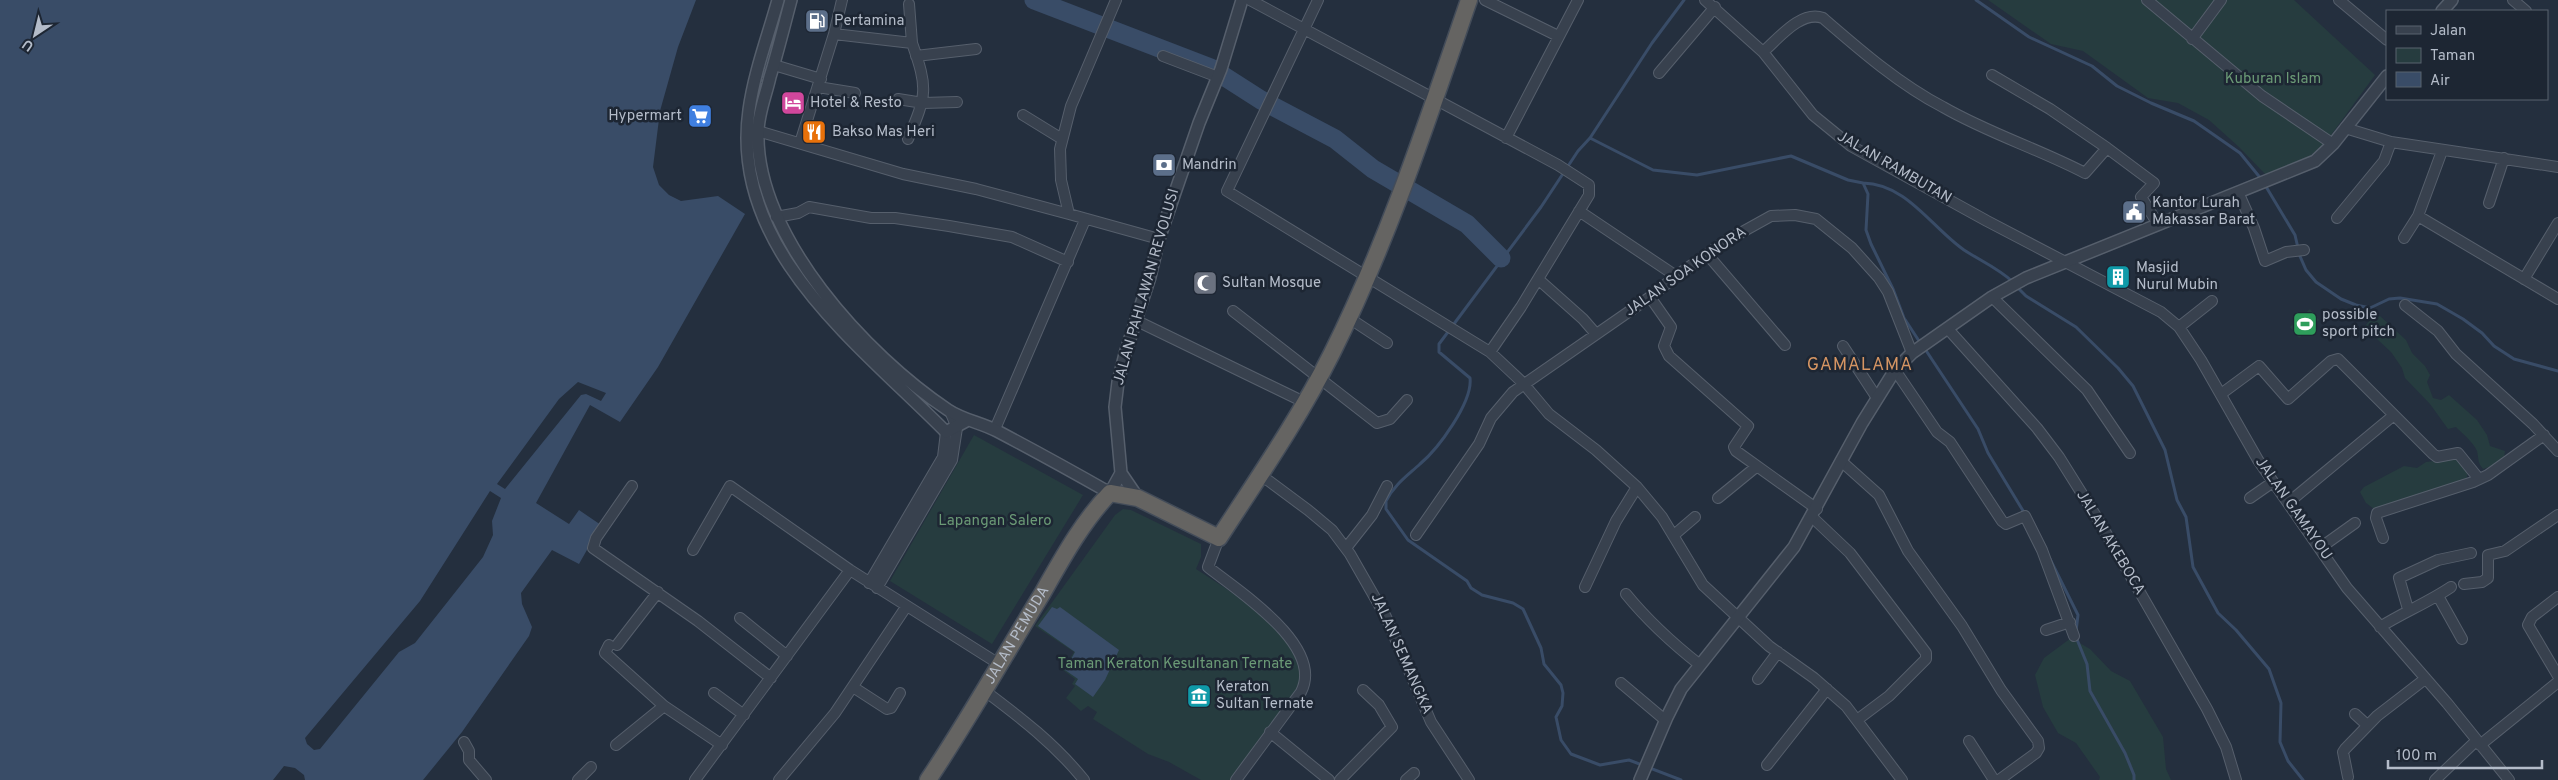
<svg xmlns="http://www.w3.org/2000/svg" width="2558" height="780" font-family="Overpass,sans-serif">
<rect width="100%" height="100%" fill="#242f3e"/>
<path fill="#263c3f" d="M1988,0H2294L2375,75L2323,146L2303,161L2266,175L2239,147L2209,120L2178,103L2148,98L2083,51L2051,44Z
M2310,309L2319,320L2299,338L2290,327Z
M2380,316L2406,340L2412,353L2425,366L2430,375L2427,382L2433,398L2441,400L2449,395L2477,420L2487,435L2490,446L2505,451L2504,457L2495,465L2483,469C2477,462 2479,459 2477,451C2474,443 2462,433 2456,427L2448,429L2430,404L2405,378L2402,368L2391,352L2377,339L2366,335L2365,326L2371,319Z
M974,435L1083,495L992,644L890,581Z
M2458,458L2469,468L2465,485L2382,515L2366,503L2360,492L2364,487L2404,466L2417,468L2426,462Z
M1123,509L1131,510L1201,544V557L1196,569C1229,590 1266,614 1289,646C1297,657 1299,670 1302,683L1230,780H1201L1169,762L1148,754L1093,719L1097,712L1088,706L1081,711L1066,698L1075,686L1072,684L1075,679L1063,670L1074,652L1035,626L1115,515Z
M2071,638L2090,649L2111,671L2130,681L2163,737L2166,769L2171,780H2099L2100,777L2076,743L2058,733L2043,707L2035,675L2044,658Z"/>
<path fill="#394c67" d="M0,0H696L678,47L660,111L653,167L659,185L669,195L681,201L718,196L745,214L658,367L620,422L590,405L536,503L569,524L579,510L601,525L579,564L552,550L521,593L522,604L532,627L529,636L462,732L423,780H0Z
M1052,607L1057,609L1060,607L1119,650L1105,680L1093,697L1075,684L1078,679L1065,670L1075,652L1038,626Z"/>
<path fill="#242f3e" d="M578,382L606,393L601,401L586,394L581,395L505,489L497,484L559,399Z
M490,491L501,498L492,521L493,535L483,557L415,643L399,652L320,749L314,750L307,744L305,738L420,601Z
M284,766L295,768L304,775L305,780H273Z"/>
<g fill="none" stroke-linecap="round" stroke-linejoin="round">
<path stroke="#394c67" stroke-width="3" d="M1976,0L2029,37L2092,66L2117,86L2151,103L2194,121L2240,153L2262,180
M1590,138L1653,170L1697,175L1791,156L1848,180L1863,183L1868,194L1866,230L1871,244L1893,289L1904,318L1921,344
M1863,183C1907,184 1931,227 1964,250C1981,261 1998,268 2013,282
M2265,185L2295,235L2298,248
M2299,254L2306,270L2316,282L2341,299L2356,305L2370,308L2389,299L2400,298L2437,304L2463,319L2482,333L2494,346L2514,359L2558,371
M2017,287L2026,296L2076,327L2118,368L2133,386L2165,450L2177,500L2186,517L2193,567L2218,613L2236,630L2269,669L2281,703L2280,742L2288,761L2303,780
M1925,349L1978,429L1988,453L2025,514
M2050,559L2078,615L2076,631
M2076,637L2087,664L2090,691L2125,753L2134,775V780
M1681,780L1629,760L1600,765L1571,754L1561,740L1556,717L1562,706L1563,693L1561,685L1544,664L1541,648L1523,609L1513,603L1482,595L1471,588L1467,581L1408,540L1386,509V501C1394,485 1407,476 1420,464C1438,449 1473,402 1470,378L1439,352V344L1541,207L1578,151L1590,138L1652,43L1684,0"/>
<path stroke="#394c67" stroke-width="19" d="M1034,0L1211,68L1261,100L1335,139L1373,169L1467,224L1501,258"/>
<defs>
<path id="minor" d="M1116,0L1071,106L1060,149L1061,180L1069,214L1159,239
M1250,0L1558,165L1589,185V195L1521,307L1490,352
M1318,0L1227,191L1490,352L1523,383L1549,414L1596,450L1637,487L1662,517L1703,585L1769,646L1814,678L1846,706L1902,780
M1485,0L1558,36
M1705,0L1763,52L1813,115L1851,146L1987,221L2161,312L2179,327L2201,360L2258,460L2347,588L2447,703L2509,780
M2147,0L2262,96L2333,144
M2339,0L2387,40
M2513,0L2526,11
M909,4L912,43
M834,34L912,43C928,88 927,95 908,139
M2192,39L2221,0
M1763,52C1779,38 1801,10 1823,18C1860,50 1899,84 1943,107C1988,133 2039,149 2085,173L2107,148L2154,183L2141,197L2158,224
M916,56L976,49
M1163,56L1218,77
M774,65L821,79
M1659,73L1715,7
M1992,75L2050,109L2107,148
M818,87L855,93
M898,99L923,103L957,102
M1023,115L1062,139
M2345,128L2391,142L2558,167
M758,131L903,174L976,189L1069,214
M1506,138L1578,0
M800,143L834,34L842,0
M2442,151L2418,216L2558,299
M2238,192L2254,228L2265,261L2286,252L2304,250
M2489,203L2504,158
M1579,211L1676,276
M776,217L798,213L809,207L871,218H895L949,226L1012,237L1068,262
M2337,218L2384,161L2391,142
M2404,238L2418,216
M1707,254L1785,345
M1538,279L1583,319L1596,334
M2524,279L2558,223
M1650,297L1671,327L1664,346L1669,356L1748,426L1734,447L1736,451L1817,509
M1992,297L2087,390L2130,453
M2405,305L2438,331L2456,354L2533,424L2558,451
M1233,311L1377,423L1390,419L1407,400
M1349,318L1387,343
M1135,320L1304,402
M2179,327L2212,301
M1948,329L2037,428L2059,457L2099,521L2207,709L2226,747L2236,780
M1843,346L1877,398
M1895,370L1937,432L1950,442L2002,521L2006,524L2025,516L2042,550L2074,636
M2221,394L2259,366L2288,399L2331,361L2338,359L2433,454L2437,457L2458,453L2479,479
M995,429L1085,220
M1841,461L1879,495L1908,551L1962,626L2001,690L2038,741L2039,748L2036,753L1999,780
M1259,476L1269,481L1308,510L1332,530L1350,554L1386,617L1431,722L1469,780
M632,486L596,538L593,548L698,621L771,678
M1718,498L1756,467
M2250,498L2273,482
M2288,503L2394,415
M1812,517L1850,553L1926,653V659L1889,696L1857,720
M1416,535L1479,444L1491,418L1513,392L1650,297L1676,276L1726,241L1771,216L1795,215L1816,219L1852,248L1879,278L1888,292L1912,353
M1674,535L1695,517
M1219,538L1208,567C1238,591 1325,646 1301,692L1236,780
M2383,538L2376,518L2377,513L2473,482L2488,475L2544,435
M1346,548L1372,515L1387,486
M2320,548L2355,523
M693,550L730,486L850,570L999,664
M869,583L943,457L946,432
M2464,584L2482,582L2488,578V555L2505,551L2558,515
M1585,587L1616,521L1637,487
M877,588L952,460L957,428L950,411
M1626,594C1648,621 1672,643 1700,665
M2438,596L2462,639
M2558,597L2532,617L2528,625L2558,676
M2408,609L2399,578L2438,560L2471,553
M740,618L787,656
M2380,627C2404,612 2429,602 2451,587
M2046,630L2070,622
M609,645L605,653L664,706
M617,645L658,592
M1758,679L1778,652
M1621,683L1665,720
M853,687L887,709L891,708L900,693
M985,691C1021,718 1055,744 1084,780
M714,693L744,715
M2355,714L2367,725
M1270,732L1329,780
M1969,741L1994,780
M464,742L469,751V760L486,780
M616,745L664,706L722,745
M2480,745L2558,682
M1767,765L1827,689
M2348,777L2343,752L2345,749L2377,716L2425,679
M578,780L591,767
M695,780L850,570
M779,780L835,713L906,607
M1340,780L1392,727L1379,705L1363,690
M1406,780L1414,773
M2435,780L2476,741"/>
<path id="tertiary" d="M778,0C768,36 754,73 749,110C729,249 859,344 946,432L968,420
M791,0C784,26 778,51 770,77C766,95 758,114 758,132C755,236 867,356 948,410C963,420 982,423 997,431C1035,451 1073,472 1110,493L1121,473L1115,407L1118,382L1125,354L1150,277L1159,239L1199,123L1221,69L1242,0
M2442,11L2452,0
M1121,473L1138,498
M1640,780L1667,717L1681,689L1794,547L1862,423L1895,370L1912,353L1992,297L2026,278L2315,161L2333,144L2387,76"/>
<g id="trunk">
<path id="s1" d="M928,780C969,719 1004,656 1042,594C1062,559 1082,522 1110,493L1138,498L1219,538C1258,478 1300,417 1332,353C1388,241 1428,119 1469,0"/>
</g>
</defs>
<use href="#minor" stroke="#565f6c" stroke-width="12"/>
<use href="#tertiary" stroke="#565f6c" stroke-width="14"/>
<use href="#trunk" stroke="#434c59" stroke-width="19"/>
<use href="#minor" stroke="#38414e" stroke-width="10"/>
<use href="#tertiary" stroke="#38414e" stroke-width="11"/>
<use href="#trunk" stroke="#656462" stroke-width="16"/>
</g>
<defs>
<symbol id="fuel-square" viewBox="-11 -11 22 22"><rect x="-9" y="-9" width="18" height="18" rx="4" fill="#5c6f8a" stroke="#1d2633"/><path d="M-5.5-6h7V0h2V4h1.3V-2.5L3-4.5l.8-.8L6-3V5H2.5V1h-1V6h-7ZM-4.2-4.7v3.2H.2V-4.7Z" fill="#fff"/></symbol>
<symbol id="hotel-square" viewBox="-11 -11 22 22"><rect x="-9" y="-9" width="18" height="18" rx="4" fill="#d1479c" stroke="#1d2633"/><path d="M-6-4.5h1.5V1H6V5H4.5V3h-9V5H-6ZM-4 0a1.8 1.8 0 1 1 3.6 0ZM.5 0V-2.5h3Q6-2.5 6 0Z" fill="#fff"/></symbol>
<symbol id="supermarket-square" viewBox="-11 -11 22 22"><rect x="-9" y="-9" width="18" height="18" rx="4" fill="#3f7fe0" stroke="#1d2633"/><path d="M-6-5.5h2.5l.6 2H6L4.5 2H-2.5L-4.4-4H-6ZM-1.5 3.2a1.3 1.3 0 1 0 .1 0ZM3 3.2a1.3 1.3 0 1 0 .1 0Z" fill="#fff"/></symbol>
<symbol id="restaurant-square" viewBox="-11 -11 22 22"><rect x="-9" y="-9" width="18" height="18" rx="4" fill="#e8710a" stroke="#1d2633"/><path d="M-5-6h1v4h1v-4h1v4h1v-4h1v5L-1.5 .5V6h-2V.5L-5-1ZM5-6V6H3V1.5H1.5Q1.5-4 5-6Z" fill="#fff"/></symbol>
<symbol id="bank-square" viewBox="-11 -11 22 22"><rect x="-9" y="-9" width="18" height="18" rx="4" fill="#5c6f8a" stroke="#1d2633"/><path d="M-6-4H6V4H-6ZM0-2.3a2.3 2.3 0 1 0 0 4.6a2.3 2.3 0 1 0 0-4.6Z" fill="#fff"/></symbol>
<symbol id="civic-square" viewBox="-11 -11 22 22"><rect x="-9" y="-9" width="18" height="18" rx="4" fill="#5c6f8a" stroke="#1d2633"/><path d="M-.6-6.5H3V-4.5H.6V-3L4-1V1h2V6H-6V1h2V-1L-.6-3ZM-1.2 2.5V6h2.4V2.5Z" fill="#fff"/></symbol>
<symbol id="building-square" viewBox="-11 -11 22 22"><rect x="-9" y="-9" width="18" height="18" rx="4" fill="#0f9aa8" stroke="#1d2633"/><path d="M-4-6H4V6H1V3H-1V6H-4ZM-2.5-4.3h1.7v1.8h-1.7ZM.8-4.3h1.7v1.8H.8ZM-2.5-1h1.7V.8h-1.7ZM.8-1h1.7V.8H.8Z" fill="#fff"/></symbol>
<symbol id="mosque-square" viewBox="-11 -11 22 22"><rect x="-9" y="-9" width="18" height="18" rx="4" fill="#6b7280" stroke="#1d2633"/><path d="M3.5-4.9A6 6 0 1 0 3.5 4.9A5 5 0 1 1 3.5-4.9Z" fill="#fff"/></symbol>
<symbol id="stadium-square" viewBox="-11 -11 22 22"><rect x="-9" y="-9" width="18" height="18" rx="4" fill="#2e9e5b" stroke="#1d2633"/><path d="M0-5a6.5 5 0 1 0 0 10a6.5 5 0 1 0 0-10ZM-3.5-1.8h7v3.6h-7Z" fill="#fff"/></symbol>
<symbol id="museum-square" viewBox="-11 -11 22 22"><rect x="-9" y="-9" width="18" height="18" rx="4" fill="#0f9aa8" stroke="#1d2633"/><path d="M0-6L6-3V-2H-6V-3ZM-5-1h2V3h-2ZM-1-1h2V3h-2ZM3-1h2V3H3ZM-6 4H6V6H-6Z" fill="#fff"/></symbol>
</defs>
<g fill-rule="evenodd">
<use href="#fuel-square" x="803" y="7" width="28" height="28"/>
<use href="#hotel-square" x="779" y="89" width="28" height="28"/>
<use href="#supermarket-square" x="686" y="102" width="28" height="28"/>
<use href="#restaurant-square" x="800" y="118" width="28" height="28"/>
<use href="#bank-square" x="1150" y="151" width="28" height="28"/>
<use href="#civic-square" x="2120" y="198" width="28" height="28"/>
<use href="#building-square" x="2104" y="263" width="28" height="28"/>
<use href="#mosque-square" x="1191" y="269" width="28" height="28"/>
<use href="#stadium-square" x="2291" y="310" width="28" height="28"/>
<use href="#museum-square" x="1185" y="682" width="28" height="28"/>
</g>
<g text-anchor="middle" dominant-baseline="central" stroke-width="5" stroke-linejoin="round" paint-order="stroke">
<g font-size="15" fill="#b4bcc9" stroke="#1d2633" text-anchor="start">
<text x="834" y="21">Pertamina</text>
<text x="810" y="103">Hotel &amp; Resto</text>
<text x="682" y="116" text-anchor="end">Hypermart</text>
<text x="832" y="132">Bakso Mas Heri</text>
<text x="1182" y="165">Mandrin</text>
<text x="2152" y="203">Kantor Lurah<tspan x="2152" dy="17">Makassar Barat</tspan></text>
<text x="2136" y="268">Masjid<tspan x="2136" dy="17">Nurul Mubin</tspan></text>
<text x="1222" y="283">Sultan Mosque</text>
<text x="2322" y="315">possible<tspan x="2322" dy="17">sport pitch</tspan></text>
<text x="1216" y="687">Keraton<tspan x="1216" dy="17">Sultan Ternate</tspan></text>
</g>
<g font-size="15" fill="#6b9a76" stroke="#1d2633">
<text x="2273" y="79">Kuburan Islam</text>
<text x="995" y="521">Lapangan Salero</text>
<text x="1175" y="664">Taman Keraton Kesultanan Ternate</text>
</g>
<g font-size="15" fill="#b4bcc9" stroke="#1d2633">
<text transform="translate(1894 168) rotate(30)">JALAN RAMBUTAN</text>
<text transform="translate(1686 272) rotate(-35)">JALAN SOA KONORA</text>
<text transform="translate(1147 287) rotate(-74)">JALAN PAHLAWAN REVOLUSI</text>
<text transform="translate(2293 509) rotate(55)">JALAN GAMAYOU</text>
<text transform="translate(2110 543) rotate(59)">JALAN AKEBOCA</text>
<text stroke="none"><textPath href="#s1" startOffset="170">JALAN PEMUDA</textPath></text>
<text transform="translate(1401 654) rotate(66)">JALAN SEMANGKA</text>
</g>
<g font-size="18" letter-spacing="1" fill="#d59563" stroke="#1d2633">
<text x="1860" y="365">GAMALAMA</text>
</g>
</g>
<rect x="2386" y="10" width="162" height="90" fill="#1d2633" stroke="#59626f"/>
<rect x="2396" y="26" width="25" height="8" fill="#38414e" stroke="#59626f"/>
<text x="2430" y="35" font-size="15" fill="#b4bcc9">Jalan</text>
<rect x="2396" y="48" width="25" height="15" fill="#263c3f" stroke="#59626f"/>
<text x="2430" y="60" font-size="15" fill="#b4bcc9">Taman</text>
<rect x="2396" y="72" width="25" height="15" fill="#394c67" stroke="#59626f"/>
<text x="2430" y="85" font-size="15" fill="#b4bcc9">Air</text>
<g transform="translate(35 35) rotate(215)" stroke="#1d2633" stroke-width="4" paint-order="stroke">
<path d="M0-4L9 19L0 12L-9 19Z" fill="#b4bcc9"/>
<text y="-8" font-size="14" font-weight="bold" text-anchor="middle" fill="#b4bcc9">U</text>
</g>
<path d="M2388 760v8h154v-8" fill="none" stroke="#b4bcc9" stroke-width="2.5"/>
<text x="2396" y="760" font-size="15" fill="#b4bcc9" stroke="#1d2633" stroke-width="4" paint-order="stroke">100 m</text>
</svg>
